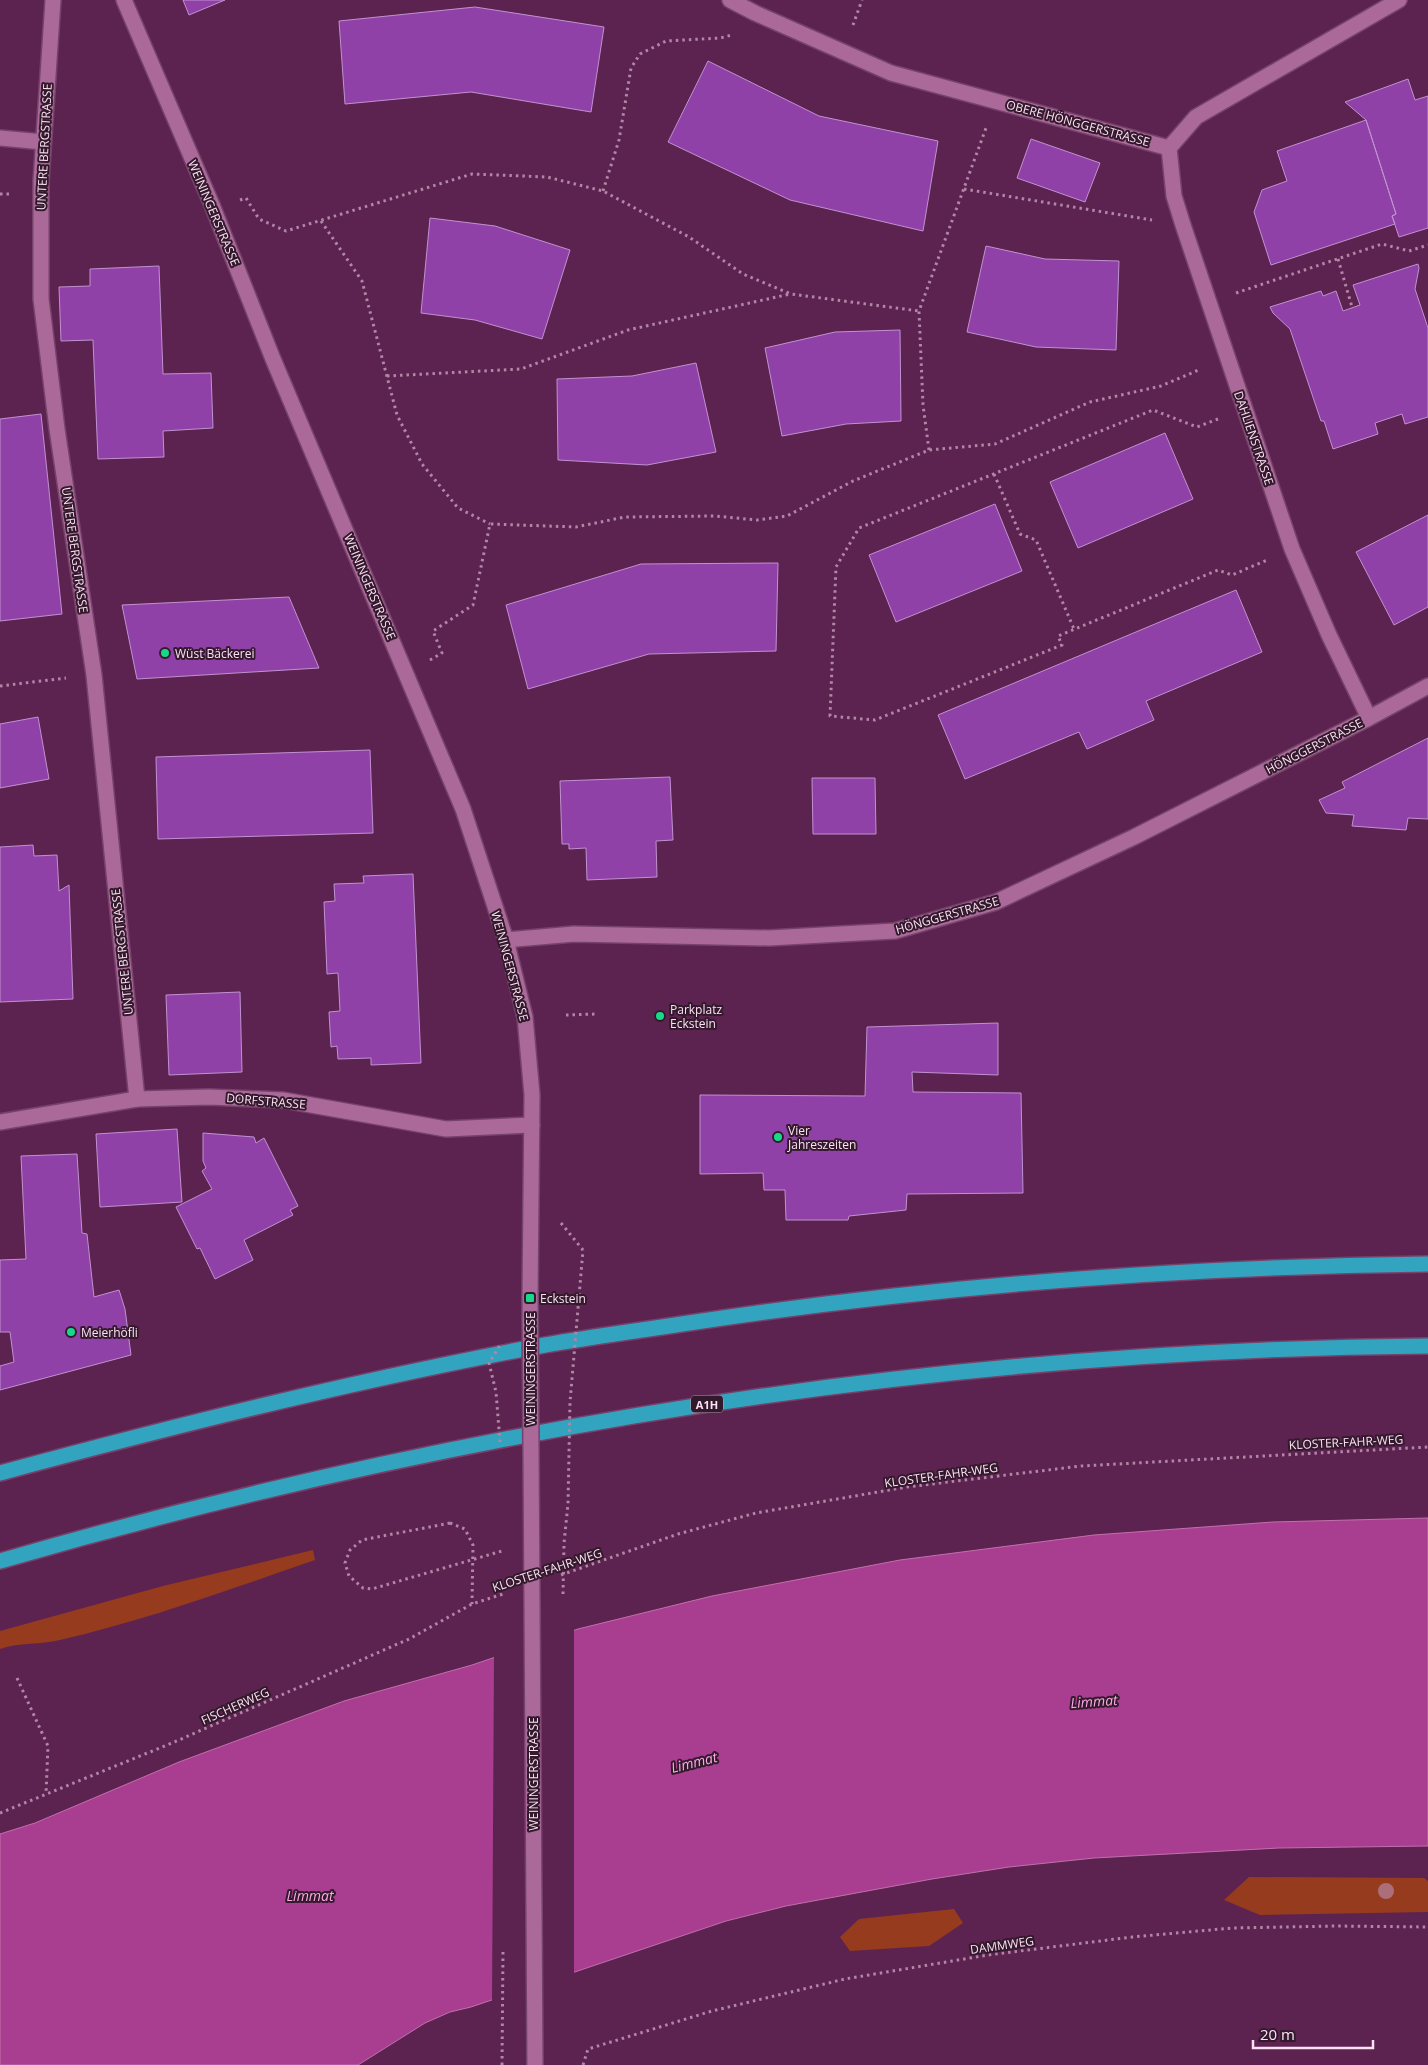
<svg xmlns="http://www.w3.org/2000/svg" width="1428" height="2065" font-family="'Open Sans',sans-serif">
<rect width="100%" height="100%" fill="#5d2350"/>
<path fill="#963b1e" d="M313,1550L315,1560C231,1589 147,1620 60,1640C40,1645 20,1642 0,1649V1631L163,1586Z
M1249,1877L1424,1878L1428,1881V1912L1260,1915L1224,1900Z
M954,1909L963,1923L929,1946L850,1951L840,1937L859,1919Z"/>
<path fill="#a93e90" stroke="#c26fae" d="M1428,1518V1846L1279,1848L1094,1858L1009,1867L932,1879L786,1906L726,1921L471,2007L450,2012L425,2023L358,2065H0V1834L35,1823L179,1762L344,1701L472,1665L578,1629L712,1596L900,1560L1094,1535L1273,1522Z"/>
<path fill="#5d2350" d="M574,1628V1974L492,2003L494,1655Z"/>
<path fill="#9041a7" stroke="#c191d1" d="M183,0H225L189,15Z
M475,7L604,27L591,112L471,92L345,104L339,21Z
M708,61L819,116L938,141L923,231L790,200L668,142Z
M1408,79L1415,100L1428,96V228L1399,237L1392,216L1396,214L1366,120L1345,102Z
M1366,120L1396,214L1392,216L1395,224L1271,265L1254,212L1262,190L1287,181L1277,151Z
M1031,139L1100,163L1085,202L1017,178Z
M430,218L495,226L570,250L542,339L475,320L421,313Z
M986,246L1045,259L1119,261L1116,350L1036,347L967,332Z
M1418,264L1419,268L1415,289L1428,328V417L1405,424L1402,414L1375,423L1378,434L1333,449L1324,421H1321L1290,329L1273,313L1270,307L1321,291L1323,296L1336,291L1343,311L1360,305L1353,285Z
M159,266L163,374L211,373L213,428L163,431L164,457L98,459L93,340L61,341L59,287L90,286V269Z
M900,330L901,421L846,424L782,436L765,348L835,332Z
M696,363L716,452L647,465L558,460L557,379L632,376Z
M41,414L62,614L0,621V419Z
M1165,433L1193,499L1078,548L1050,482Z
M995,504L1022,571L896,622L869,555Z
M1428,515V607L1394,625L1356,552Z
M778,563L776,651L649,654L528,689L506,605L641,564Z
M1236,590L1262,652L1146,701L1154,720L1087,749L1079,732L965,779L938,715Z
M289,597L319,668L137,679L122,605Z
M38,717L49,779L0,788V724Z
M1428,738V819L1408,818L1406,830L1352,826L1354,815L1326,813L1319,800L1345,788L1342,782Z
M370,750L373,833L158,839L156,757Z
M670,777L673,840L656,841L657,877L587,880L586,848L569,849V844H562L560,781Z
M812,778H875L876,834H813Z
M33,845L34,856L57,855L59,891L69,885L73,999L0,1002V847Z
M413,874L421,1063L371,1065V1058L338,1059L337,1046L331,1047L329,1012L340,1011L338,973L327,974L324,902L335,901L334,884L364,883L363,876Z
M240,992L242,1072L169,1075L166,995Z
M998,1023V1075L912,1072L913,1092L1021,1093L1023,1193L907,1194L906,1210L849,1216L848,1220H786L785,1190H764L763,1173L700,1174V1095L865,1096L867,1027Z
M177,1129L182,1202L100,1207L96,1134Z
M203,1133L254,1137L256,1143L264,1138L298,1206L290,1210L293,1215L244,1240L253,1260L215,1279L200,1248L197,1249L176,1207L212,1189L202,1171L206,1168L203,1161Z
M77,1154L82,1233L87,1234L94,1297L119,1290L125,1309L131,1355L0,1390V1366L14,1362L10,1332H0V1260L26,1259L21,1156Z"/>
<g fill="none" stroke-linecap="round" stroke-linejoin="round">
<defs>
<path id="service" d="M730,0L755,13L891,73L1169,148
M0,138L43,142"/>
<path id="minor" d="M53,0L41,181V299L57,429L94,675L137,1099
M1369,718L1329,635L1292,549L1183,225L1174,196L1169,148L1196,117L1399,0
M506,940L574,934L769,938L895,931L996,902L1134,837L1369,718L1428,686"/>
<path id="tertiary" d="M0,1122L137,1099L209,1097L283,1100L446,1129L532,1125"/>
<path id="secondary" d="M124,0L212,205L273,359L463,809L506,940L525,1017L532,1095L530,1298"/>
<path id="motorway" d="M0,1473C180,1424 361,1379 545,1345C590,1337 636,1331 682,1324C929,1286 1178,1267 1428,1264
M0,1561C466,1426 943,1350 1428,1346"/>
</defs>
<use href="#service" stroke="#75426a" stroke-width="18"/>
<use href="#minor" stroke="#75426a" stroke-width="18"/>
<use href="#tertiary" stroke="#75426a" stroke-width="18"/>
<use href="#secondary" stroke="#75426a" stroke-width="18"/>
<use href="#motorway" stroke="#75426a" stroke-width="18"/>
<path stroke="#b186a6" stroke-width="3" stroke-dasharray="2.5 4" stroke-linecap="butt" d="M853,25L862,0
M964,189L1152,220
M603,191L619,140L631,68L640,54L666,41L720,38L732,35
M0,194H12
M240,200L246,198L259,219L286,231L472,174L547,177L603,191L689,237L743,274L791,294L919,311
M321,221L362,281L397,415L422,464L458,508L490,524
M1338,259L1352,307
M1236,293L1382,244L1409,251L1428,245
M387,376L521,369L628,330L790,294
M1218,419L1197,427L1153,410L859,528L836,567L830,716L875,720L1062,645L1058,636L1218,570L1232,575L1267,560
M929,450L923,405L919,311L986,128
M994,474L1020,534L1036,540L1074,629
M430,660L442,653L433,631L473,605L490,524L576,527L625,517L715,516L757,520L787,516L853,481L929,450L995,444L1090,402L1161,386L1201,369
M0,686L66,678
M566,1015L596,1014
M561,1223L583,1250
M450,1523L465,1529L473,1545L472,1604
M561,1575L678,1534L756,1513L907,1487L1081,1466L1428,1447
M17,1678L48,1746L46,1794
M0,1813L172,1743L409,1639L472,1604L503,1594
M583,2065L588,2049L712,2011L845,1979L988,1955L1132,1937L1232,1928L1335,1926L1428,1927"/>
<use href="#service" stroke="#ab6999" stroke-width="15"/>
<use href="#minor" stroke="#ab6999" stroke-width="15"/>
<use href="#tertiary" stroke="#ab6999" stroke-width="15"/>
<use href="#secondary" stroke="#ab6999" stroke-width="15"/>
<use href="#motorway" stroke="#33a4bf" stroke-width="15"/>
<defs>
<path id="secondary-bridge" d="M530,1298L535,2065"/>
</defs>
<use href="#secondary-bridge" stroke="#75426a" stroke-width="18" stroke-linecap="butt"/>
<path stroke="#b186a6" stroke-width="3" stroke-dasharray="2.5 4" stroke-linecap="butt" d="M500,1442L496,1392L489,1363L500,1345
M450,1523L362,1540L350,1550L345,1563L349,1576L363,1588L372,1589L502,1551
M563,1594L564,1543L568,1504L570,1402L583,1250
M502,2065L503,1951"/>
<use href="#secondary-bridge" stroke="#ab6999" stroke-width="15"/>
</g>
<circle fill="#ac6f79" cx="1386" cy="1891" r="8"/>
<g fill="#17d989" stroke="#33192c" stroke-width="2">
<circle cx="165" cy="653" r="5"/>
<circle cx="660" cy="1016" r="5"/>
<circle cx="778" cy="1137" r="5"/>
<rect x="525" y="1293" width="10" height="10" rx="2.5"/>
<circle cx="71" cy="1332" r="5"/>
</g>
<g text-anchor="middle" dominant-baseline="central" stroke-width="4" stroke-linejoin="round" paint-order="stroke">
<rect fill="#33192c" stroke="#c0a4b8" stroke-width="1" x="691" y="1395.5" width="32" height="17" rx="4"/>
<g font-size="11" font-weight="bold" fill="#fde0f4">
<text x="707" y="1404">A1H</text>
</g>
<g font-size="12" fill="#fde0f4" stroke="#33192c">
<text transform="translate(1078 123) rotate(15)">OBERE HÖNGGERSTRASSE</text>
<text transform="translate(44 147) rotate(-87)">UNTERE BERGSTRASSE</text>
<text transform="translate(214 213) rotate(67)">WEININGERSTRASSE</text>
<text transform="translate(1254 438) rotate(71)">DAHLIENSTRASSE</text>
<text transform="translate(75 550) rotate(82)">UNTERE BERGSTRASSE</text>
<text transform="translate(370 587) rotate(67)">WEININGERSTRASSE</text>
<text transform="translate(1314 746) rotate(-27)">HÖNGGERSTRASSE</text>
<text transform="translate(947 915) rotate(-16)">HÖNGGERSTRASSE</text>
<text transform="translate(122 952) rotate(-96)">UNTERE BERGSTRASSE</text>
<text transform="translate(510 966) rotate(75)">WEININGERSTRASSE</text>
<text transform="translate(266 1101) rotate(5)">DORFSTRASSE</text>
<text transform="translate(530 1369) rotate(-90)">WEININGERSTRASSE</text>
<text transform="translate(1346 1442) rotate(-3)">KLOSTER-FAHR-WEG</text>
<text transform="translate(941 1475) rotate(-8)">KLOSTER-FAHR-WEG</text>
<text transform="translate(547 1570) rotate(-18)">KLOSTER-FAHR-WEG</text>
<text transform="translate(235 1706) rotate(-24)">FISCHERWEG</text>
<text transform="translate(533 1774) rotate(-90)">WEININGERSTRASSE</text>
<text transform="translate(1002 1945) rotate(-8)">DAMMWEG</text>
</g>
<g font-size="12" fill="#fde0f4" stroke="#33192c" text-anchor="start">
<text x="175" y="653">Wüst Bäckerei</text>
<text x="670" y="1009">Parkplatz<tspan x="670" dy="14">Eckstein</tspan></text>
<text x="788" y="1130">Vier<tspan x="788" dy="14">Jahreszeiten</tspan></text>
<text x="540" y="1298">Eckstein</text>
<text x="81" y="1332">Meierhöfli</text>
</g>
<g font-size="14" font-style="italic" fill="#fcaae5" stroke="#33192c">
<text transform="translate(1094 1701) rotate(-4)">Limmat</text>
<text transform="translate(694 1762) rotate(-14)">Limmat</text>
<text x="310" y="1895">Limmat</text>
</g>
</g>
<path d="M1253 2040v8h120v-8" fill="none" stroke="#fde0f4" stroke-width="2.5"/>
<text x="1260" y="2040" font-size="15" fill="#fde0f4" stroke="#33192c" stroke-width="4" paint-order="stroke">20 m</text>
</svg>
